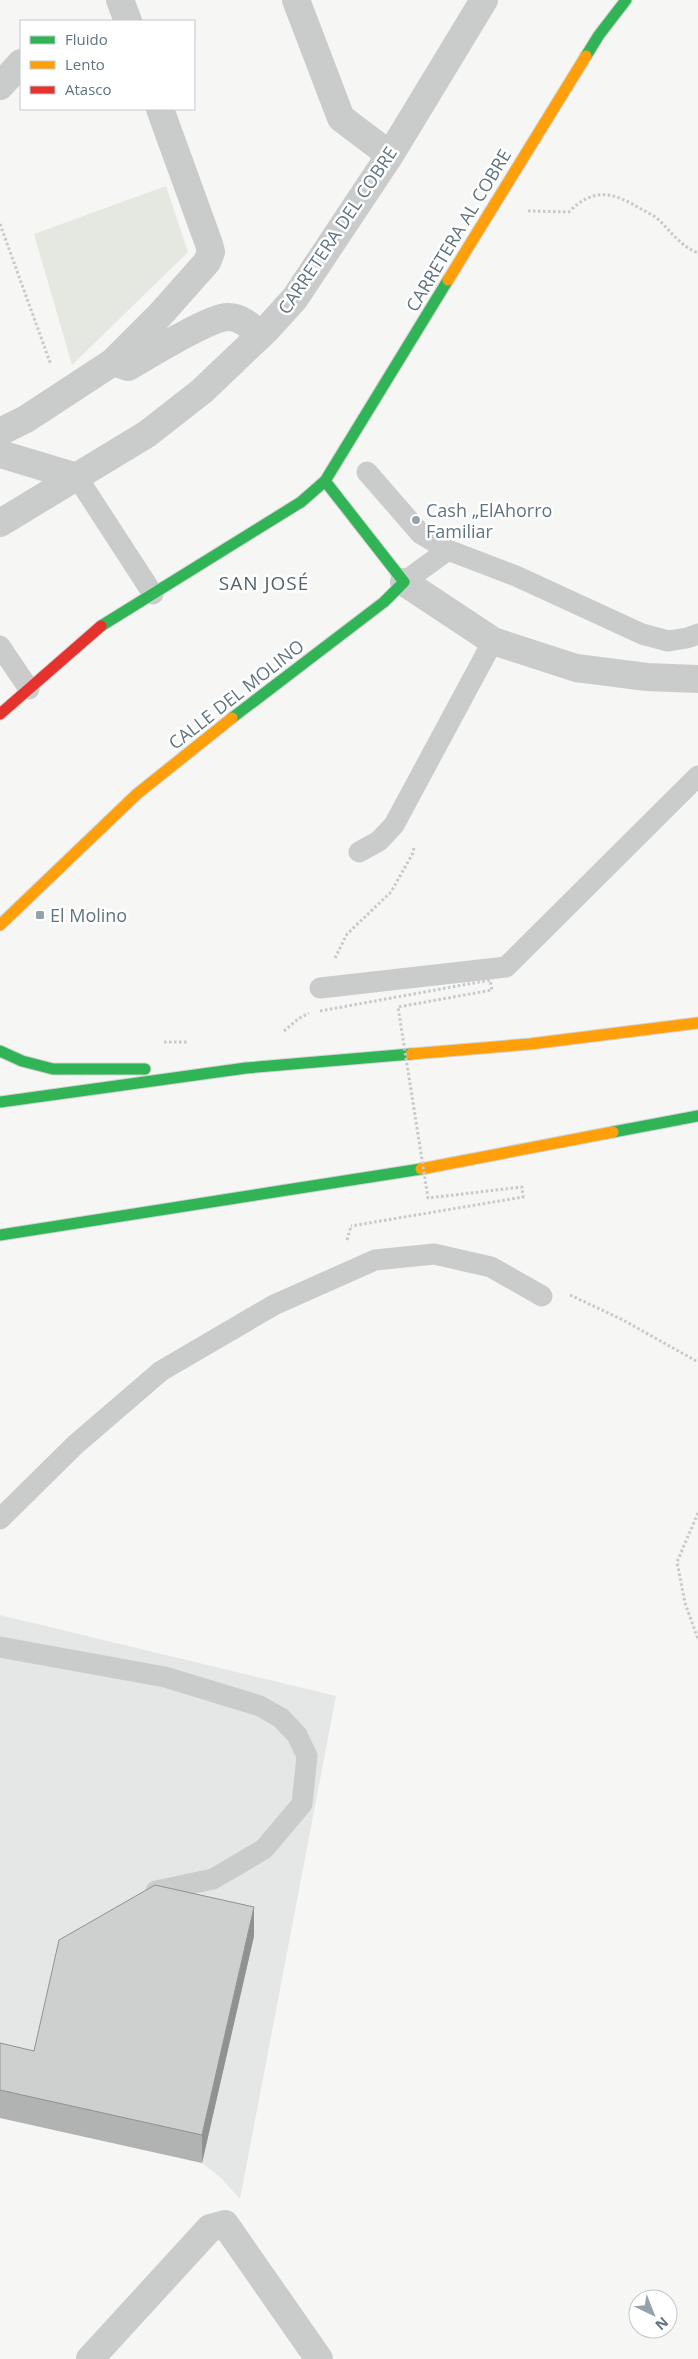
<svg xmlns="http://www.w3.org/2000/svg" width="698" height="2359" font-family="'Open Sans',sans-serif">
<rect width="100%" height="100%" fill="#f6f6f4"/>
<path fill="#e5e7e6" d="M0,1615L336,1696L240,2199L221,2178L202,2163L0,2118Z"/>
<path fill="#e5e8e1" d="M166,186L188,252L72,365L34,234Z"/>
<g fill="none" stroke-linecap="round" stroke-linejoin="round">
<defs>
<path id="fast" d="M586,56L599,35L626,0
M101,626L301,502L325,481L448,280
M232,718L384,602L404,582L325,481
M0,1051L22,1061L53,1069H145
M0,1102L246,1068L411,1054
M613,1132L698,1116
M0,1235L421,1169"/>
<path id="slow" d="M448,280L586,56
M0,925L137,794L232,718
M411,1054L530,1044L698,1023
M421,1169L613,1132"/>
<path id="jam" d="M0,714L101,626"/>
</defs>
<use href="#fast" stroke="#d2d4d4" stroke-width="13"/>
<use href="#slow" stroke="#d2d4d4" stroke-width="13"/>
<use href="#jam" stroke="#d2d4d4" stroke-width="13"/>
<path stroke="#c7c9ca" stroke-width="3" stroke-dasharray="2.5 2.5" stroke-linecap="butt" d="M528,211L569,212C593,187 613,192 641,209C647,212 655,216 660,221C672,233 682,247 698,253
M0,224L51,365
M335,958L347,934L391,892L413,853L414,847
M284,1031L298,1019L309,1013
M164,1042H187
M347,1240L351,1226
M570,1295L623,1320L698,1362
M698,1513L677,1562L685,1603L698,1639"/>
<path stroke="#cacccc" stroke-width="21" d="M367,472L421,534L448,550L516,576L642,634L668,641L687,638L698,634
M77,477L153,594
M404,582L448,550
M0,646L29,689
M359,852L379,841L394,825L493,641
M320,988L506,967L698,776
M0,1519L75,1445L161,1371L274,1305L375,1260L434,1254L491,1267L542,1296
M0,1647L165,1677L260,1706L281,1718L297,1735L307,1756L302,1804L264,1849L213,1879L156,1891"/>
<path stroke="#cacccc" stroke-width="28" d="M120,0L128,21
M296,0L341,118L390,155
M0,86L21,63
M113,362L128,367C149,355 206,319 227,317C240,316 252,327 261,335
M0,432L26,419L113,362L159,316L207,262L211,252L209,244L160,109
M0,454L77,477
M0,523L147,434L202,391L267,329L295,298L390,155L484,0
M404,582L493,641L576,668L647,677L698,679
M90,2359L210,2228L225,2224L319,2359"/>
<use href="#fast" stroke="#30b455" stroke-width="11"/>
<use href="#slow" stroke="#ff9f0a" stroke-width="11"/>
<use href="#jam" stroke="#e5322d" stroke-width="11"/>
<path stroke="#c7c9ca" stroke-width="3" stroke-dasharray="2.5 2.5" stroke-linecap="butt" d="M320,1011L490,980L492,990L398,1007L428,1198L522,1187L523,1197L351,1226"/>
</g>
<path fill="#b1b3b3" d="M254,1936L202,2163L0,2118V2043L34,2051Z"/>
<path fill="#909292" d="M254,1907V1936L202,2163V2135Z"/>
<path fill="#ced0d0" stroke="#909292" d="M155,1885L254,1907L202,2135L0,2090V2043L34,2051L59,1940Z"/>
<g fill="#94a2a9" stroke="#fff" stroke-width="2">
<circle cx="416" cy="520" r="5"/>
<rect x="35" y="910" width="10" height="10" rx="2.5"/>
</g>
<g text-anchor="middle" dominant-baseline="central" stroke-width="5" stroke-linejoin="round" paint-order="stroke">
<g font-size="18" fill="#607580" stroke="#fff">
<text transform="translate(337 230) rotate(-56)">CARRETERA DEL COBRE</text>
<text transform="translate(458 230) rotate(-59)">CARRETERA AL COBRE</text>
<text transform="translate(236 694) rotate(-38)">CALLE DEL MOLINO</text>
</g>
<g font-size="18" fill="#607580" stroke="#fff" text-anchor="start">
<text x="426" y="510">Cash „ElAhorro<tspan x="426" dy="21">Familiar</tspan></text>
<text x="50" y="915">El Molino</text>
</g>
<g font-size="19" letter-spacing="1" fill="#53626b" stroke="#fff">
<text x="264" y="583">SAN JOSÉ</text>
</g>
</g>
<rect x="20" y="20" width="175" height="90" fill="#ffffff" stroke="#bfc8cc"/>
<rect x="30" y="36" width="25" height="8" fill="#30b455" stroke="#bfc8cc"/>
<text x="65" y="45" font-size="15" fill="#607580">Fluido</text>
<rect x="30" y="61" width="25" height="8" fill="#ff9f0a" stroke="#bfc8cc"/>
<text x="65" y="70" font-size="15" fill="#607580">Lento</text>
<rect x="30" y="86" width="25" height="8" fill="#e5322d" stroke="#bfc8cc"/>
<text x="65" y="95" font-size="15" fill="#607580">Atasco</text>
<g transform="translate(653 2314) rotate(137)"><circle r="24" fill="#ffffff" stroke="#bfc8cc"/>
<path d="M0-4L9 19L0 12L-9 19Z" fill="#94a2a9"/>
<text y="-8" font-size="14" font-weight="bold" text-anchor="middle" fill="#607580">N</text>
</g>
</svg>
